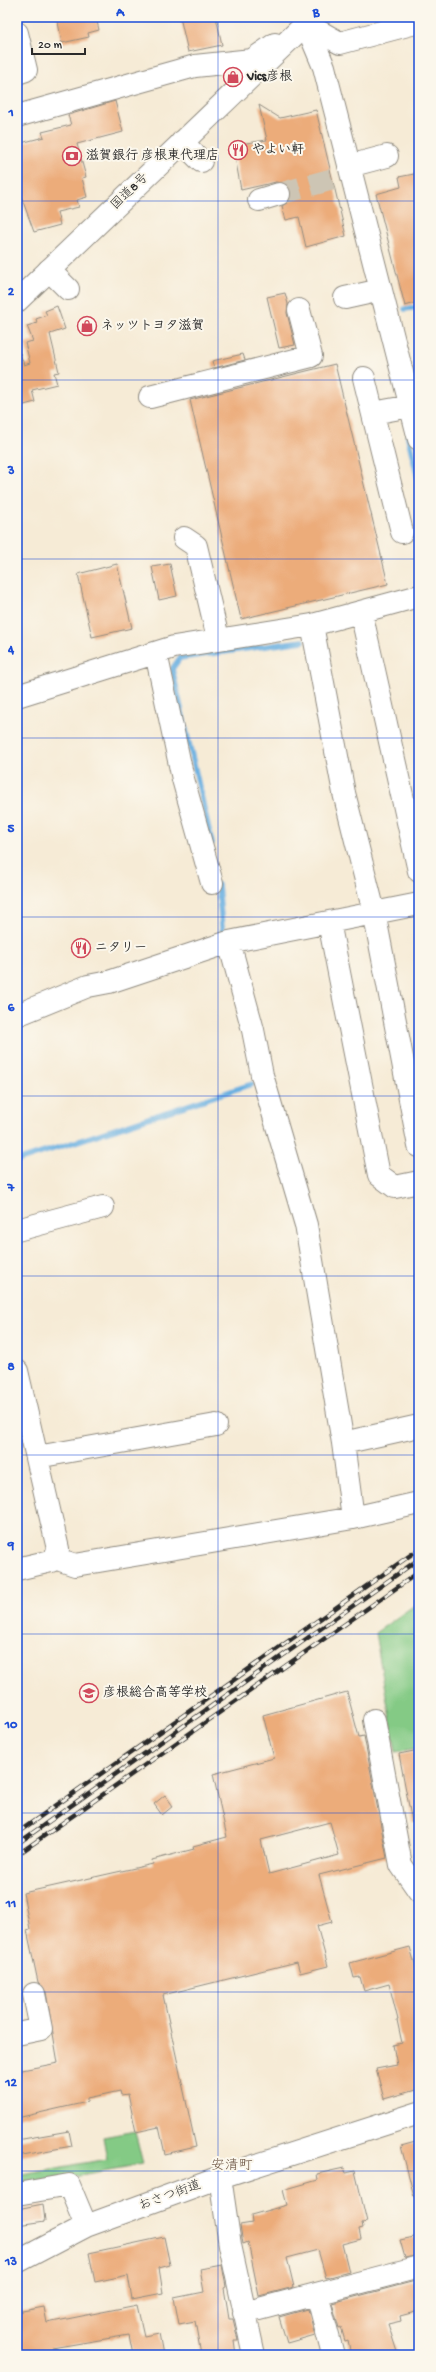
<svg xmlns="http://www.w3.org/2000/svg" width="436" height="2372" font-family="'Gochi Hand','Klee One',sans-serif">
<rect width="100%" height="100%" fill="#fbf7ec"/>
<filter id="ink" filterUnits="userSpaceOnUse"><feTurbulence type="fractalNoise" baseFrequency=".025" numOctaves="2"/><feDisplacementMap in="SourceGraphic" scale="8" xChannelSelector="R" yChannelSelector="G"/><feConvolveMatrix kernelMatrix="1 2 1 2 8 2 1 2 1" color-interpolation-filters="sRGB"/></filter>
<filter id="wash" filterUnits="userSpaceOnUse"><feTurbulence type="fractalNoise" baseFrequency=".012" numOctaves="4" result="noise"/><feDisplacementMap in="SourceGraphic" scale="16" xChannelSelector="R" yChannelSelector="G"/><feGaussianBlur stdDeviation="0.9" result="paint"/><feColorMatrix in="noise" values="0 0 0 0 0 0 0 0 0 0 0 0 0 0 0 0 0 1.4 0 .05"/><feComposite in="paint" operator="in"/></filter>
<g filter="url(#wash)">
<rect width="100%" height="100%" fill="#f6ebd6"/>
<path fill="#84ca85" stroke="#587a58" d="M419,1602V1748L396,1752L375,1633Z
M135,2131L143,2164L17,2186V2175L107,2159L103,2137Z"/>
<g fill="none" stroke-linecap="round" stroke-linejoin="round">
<path stroke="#6bb0e1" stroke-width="5.5" d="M405,309L419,307
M408,437L419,483
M212,843L172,669L180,658L303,641
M218,885L223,937
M17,1161L252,1084"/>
</g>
<g id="blocks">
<path fill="#ecac7a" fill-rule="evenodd" d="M57,17H96L99,30L88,33L89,37L62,43Z
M180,17H216L222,45L188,52Z
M115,101L123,132L77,144L86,177L82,178L87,197L77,200L79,207L57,212L60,225L34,232L17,185V144L44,137L42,132L71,125L68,115Z
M259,105L280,118L316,110L346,236L306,247L299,217L286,220L282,206L288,202L291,196V190L287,185L276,182L241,190L233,145L267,140Z
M419,173V302L405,306L376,194L401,187L399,177Z
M285,293L288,304L287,313L295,345L279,348L267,297Z
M57,306L65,329L50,334L59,372L54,373L57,384L32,390L35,402L17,407V354L20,353L24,365L30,363L25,343L33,341L27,326L37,323L36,319L47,315L45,311Z
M243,354L245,360L214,368L212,361Z
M335,364L388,584L241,619L190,400Z
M117,564L132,628L92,637L78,574Z
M170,564L177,596L159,600L152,567Z
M347,1692L359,1737L364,1736L387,1858L319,1875L332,1922L317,1926L328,1966L300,1973L297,1962L163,1995L196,2147L165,2154L159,2127L136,2132L128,2094L121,2095L120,2091L87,2098V2102L17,2118V2071L58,2063L46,1992L38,1982L27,1930L30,1929L23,1893L153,1864L152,1860L194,1849L193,1846L227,1837L213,1774L274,1758L263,1715ZM330,1822L339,1855L269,1874L261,1840Z
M419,1750V1822H412L399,1754Z
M165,1795L173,1806L162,1815L154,1804Z
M410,1947L419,1979V2089L384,2099L376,2069L397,2065L393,2045L402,2043L397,2020H398L389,1984L364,1991L360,1977L354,1978L350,1963Z
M69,2131L72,2146L17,2156V2140Z
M419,2141V2196H414L401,2146Z
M344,2168L346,2173L355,2171L367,2222L362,2223L363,2228L359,2229L361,2239L342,2244L349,2272L326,2278L318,2250L287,2258L294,2287L259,2296L248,2242L243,2244L240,2225L252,2223L251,2215L287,2205L283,2190L318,2180L317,2174Z
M43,2204L45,2221L17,2225V2209Z
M419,2236V2255L405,2258L400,2240Z
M164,2237L170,2265L159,2268L163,2293L132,2299L128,2275L95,2282L89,2253Z
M222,2265L226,2287L224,2288L229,2319H233L238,2340H234L236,2355H201L195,2321L179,2324L174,2298L204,2292L200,2269Z
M419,2280V2311L400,2316L401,2321L388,2324L398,2355H351L348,2340L345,2341L341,2327L339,2328L332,2303Z
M137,2305L144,2336L159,2333L163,2355H133L129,2335L52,2348L53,2350L27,2355H17V2312L44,2307L47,2323Z
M308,2309L315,2335L287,2343L279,2317Z"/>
</g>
</g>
<g filter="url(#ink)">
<use href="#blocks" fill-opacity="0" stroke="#908b80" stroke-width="1"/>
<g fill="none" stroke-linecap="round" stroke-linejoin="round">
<path stroke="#cdc5b4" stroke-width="22" stroke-dasharray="22 11" stroke-linecap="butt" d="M279,194L333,179"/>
<defs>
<path id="minor" d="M306,24L324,67L419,439
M306,24L340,43L419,22
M17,33L26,70L17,73
M17,116L195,66L252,60L275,44
M182,142L201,161
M349,166L387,156
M259,200L279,194
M49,270L68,289
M345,298L381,290
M364,378L402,532
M150,397L311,356L299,310
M373,413L411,406
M184,538L196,546L218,638
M361,612L419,871
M312,625L344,793L374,912L419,1146
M156,653L183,779L212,883
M17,696L174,647L312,625L419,596
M329,922L379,1175L395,1187L419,1182
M229,942L253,1030L262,1075L306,1225L343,1443L353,1518L419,1503
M17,1015L88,986L109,982L229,942L419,904
M17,1230L103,1207
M17,1371L58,1549L55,1558L51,1561L17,1569
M343,1443L419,1426
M37,1457L216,1425
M55,1558L75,1565L353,1518
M374,1720L401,1865L419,1891
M17,2034L41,2029L34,1994
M220,2177L230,2245L254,2355
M17,2194L69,2185L86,2226
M17,2262L86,2226L220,2177L419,2113
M317,2294L333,2355
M244,2313L419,2267"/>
<path id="highway" d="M17,301L313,17"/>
</defs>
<use href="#minor" stroke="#908b80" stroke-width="24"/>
<use href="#highway" stroke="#908b80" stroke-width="24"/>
<use href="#minor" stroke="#fff" stroke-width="22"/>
<use href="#highway" stroke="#fff" stroke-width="22"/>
<defs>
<path id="rail" d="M17,1833L419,1549
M17,1844L419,1559
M17,1855L419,1572"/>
</defs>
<use href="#rail" stroke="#2b2b2b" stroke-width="4.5"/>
<use href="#rail" stroke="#fbf7ec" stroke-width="3" stroke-dasharray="9" stroke-linecap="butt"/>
</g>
</g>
<path fill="none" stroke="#1d4ed8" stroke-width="1" stroke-opacity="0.55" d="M218,17V2355M17,201H419M17,380H419M17,559H419M17,738H419M17,917H419M17,1096H419M17,1276H419M17,1455H419M17,1634H419M17,1813H419M17,1992H419M17,2171H419"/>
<defs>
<symbol id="shop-ring" viewBox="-11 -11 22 22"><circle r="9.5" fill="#fbf7ec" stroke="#d1495b" stroke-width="1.5"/><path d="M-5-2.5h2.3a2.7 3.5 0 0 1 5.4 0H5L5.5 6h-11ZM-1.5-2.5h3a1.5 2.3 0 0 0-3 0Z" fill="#d1495b"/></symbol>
<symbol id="restaurant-ring" viewBox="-11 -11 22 22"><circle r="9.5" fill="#fbf7ec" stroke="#d1495b" stroke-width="1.5"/><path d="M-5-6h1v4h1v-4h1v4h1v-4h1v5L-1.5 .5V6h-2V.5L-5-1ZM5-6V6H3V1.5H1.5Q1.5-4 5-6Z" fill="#d1495b"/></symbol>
<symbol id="bank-ring" viewBox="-11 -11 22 22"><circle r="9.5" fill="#fbf7ec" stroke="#d1495b" stroke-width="1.5"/><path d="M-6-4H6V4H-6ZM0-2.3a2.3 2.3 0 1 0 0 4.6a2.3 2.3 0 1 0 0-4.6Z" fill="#d1495b"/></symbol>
<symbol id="school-ring" viewBox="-11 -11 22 22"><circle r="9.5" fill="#fbf7ec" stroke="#d1495b" stroke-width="1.5"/><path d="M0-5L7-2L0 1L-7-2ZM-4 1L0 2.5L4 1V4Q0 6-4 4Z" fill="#d1495b"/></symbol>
</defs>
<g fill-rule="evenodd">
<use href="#shop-ring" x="222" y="66" width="22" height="22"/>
<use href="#restaurant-ring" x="227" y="139" width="22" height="22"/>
<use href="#bank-ring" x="61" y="145" width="22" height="22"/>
<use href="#shop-ring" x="76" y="315" width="22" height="22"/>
<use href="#restaurant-ring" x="70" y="937" width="22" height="22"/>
<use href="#school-ring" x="78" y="1682" width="22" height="22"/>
</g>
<g text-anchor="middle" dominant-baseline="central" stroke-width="4" stroke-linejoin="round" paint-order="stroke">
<g font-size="13" font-weight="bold" fill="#2b2b2b" stroke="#fbf7ec" text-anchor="start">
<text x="247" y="77">Vics彦根</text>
<text x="252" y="150">やよい軒</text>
<text x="86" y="156">滋賀銀行 彦根東代理店</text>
<text x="101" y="326">ネッツトヨタ滋賀</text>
<text x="95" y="948">ニタリー</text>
<text x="103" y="1693">彦根総合高等学校</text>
</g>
<g font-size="13" fill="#2b2b2b" stroke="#fbf7ec">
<text transform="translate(130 192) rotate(-44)">国道8号</text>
<text transform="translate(170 2196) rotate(-20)">おさつ街道</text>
</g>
<g font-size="14" fill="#6f5847" stroke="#fbf7ec">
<text x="232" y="2166">安清町</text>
</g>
</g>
<rect width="436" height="2372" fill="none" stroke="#fbf7ec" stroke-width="44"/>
<path d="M32 48v6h53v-6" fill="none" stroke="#2b2b2b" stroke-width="2"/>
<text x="38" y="48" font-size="12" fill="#2b2b2b" stroke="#fbf7ec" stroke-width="3" paint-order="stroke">20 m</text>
<rect x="22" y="22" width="392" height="2328" fill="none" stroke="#1d4ed8" stroke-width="1.5"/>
<g font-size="13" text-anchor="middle" font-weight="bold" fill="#1d4ed8">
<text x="120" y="16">A</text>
<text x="316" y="16">B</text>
<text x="11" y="116">1</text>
<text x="11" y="295">2</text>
<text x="11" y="474">3</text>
<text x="11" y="653">4</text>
<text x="11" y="832">5</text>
<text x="11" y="1011">6</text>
<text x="11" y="1191">7</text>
<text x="11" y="1370">8</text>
<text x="11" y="1549">9</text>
<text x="11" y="1728">10</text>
<text x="11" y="1907">11</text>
<text x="11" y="2086">12</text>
<text x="11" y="2265">13</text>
</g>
</svg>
